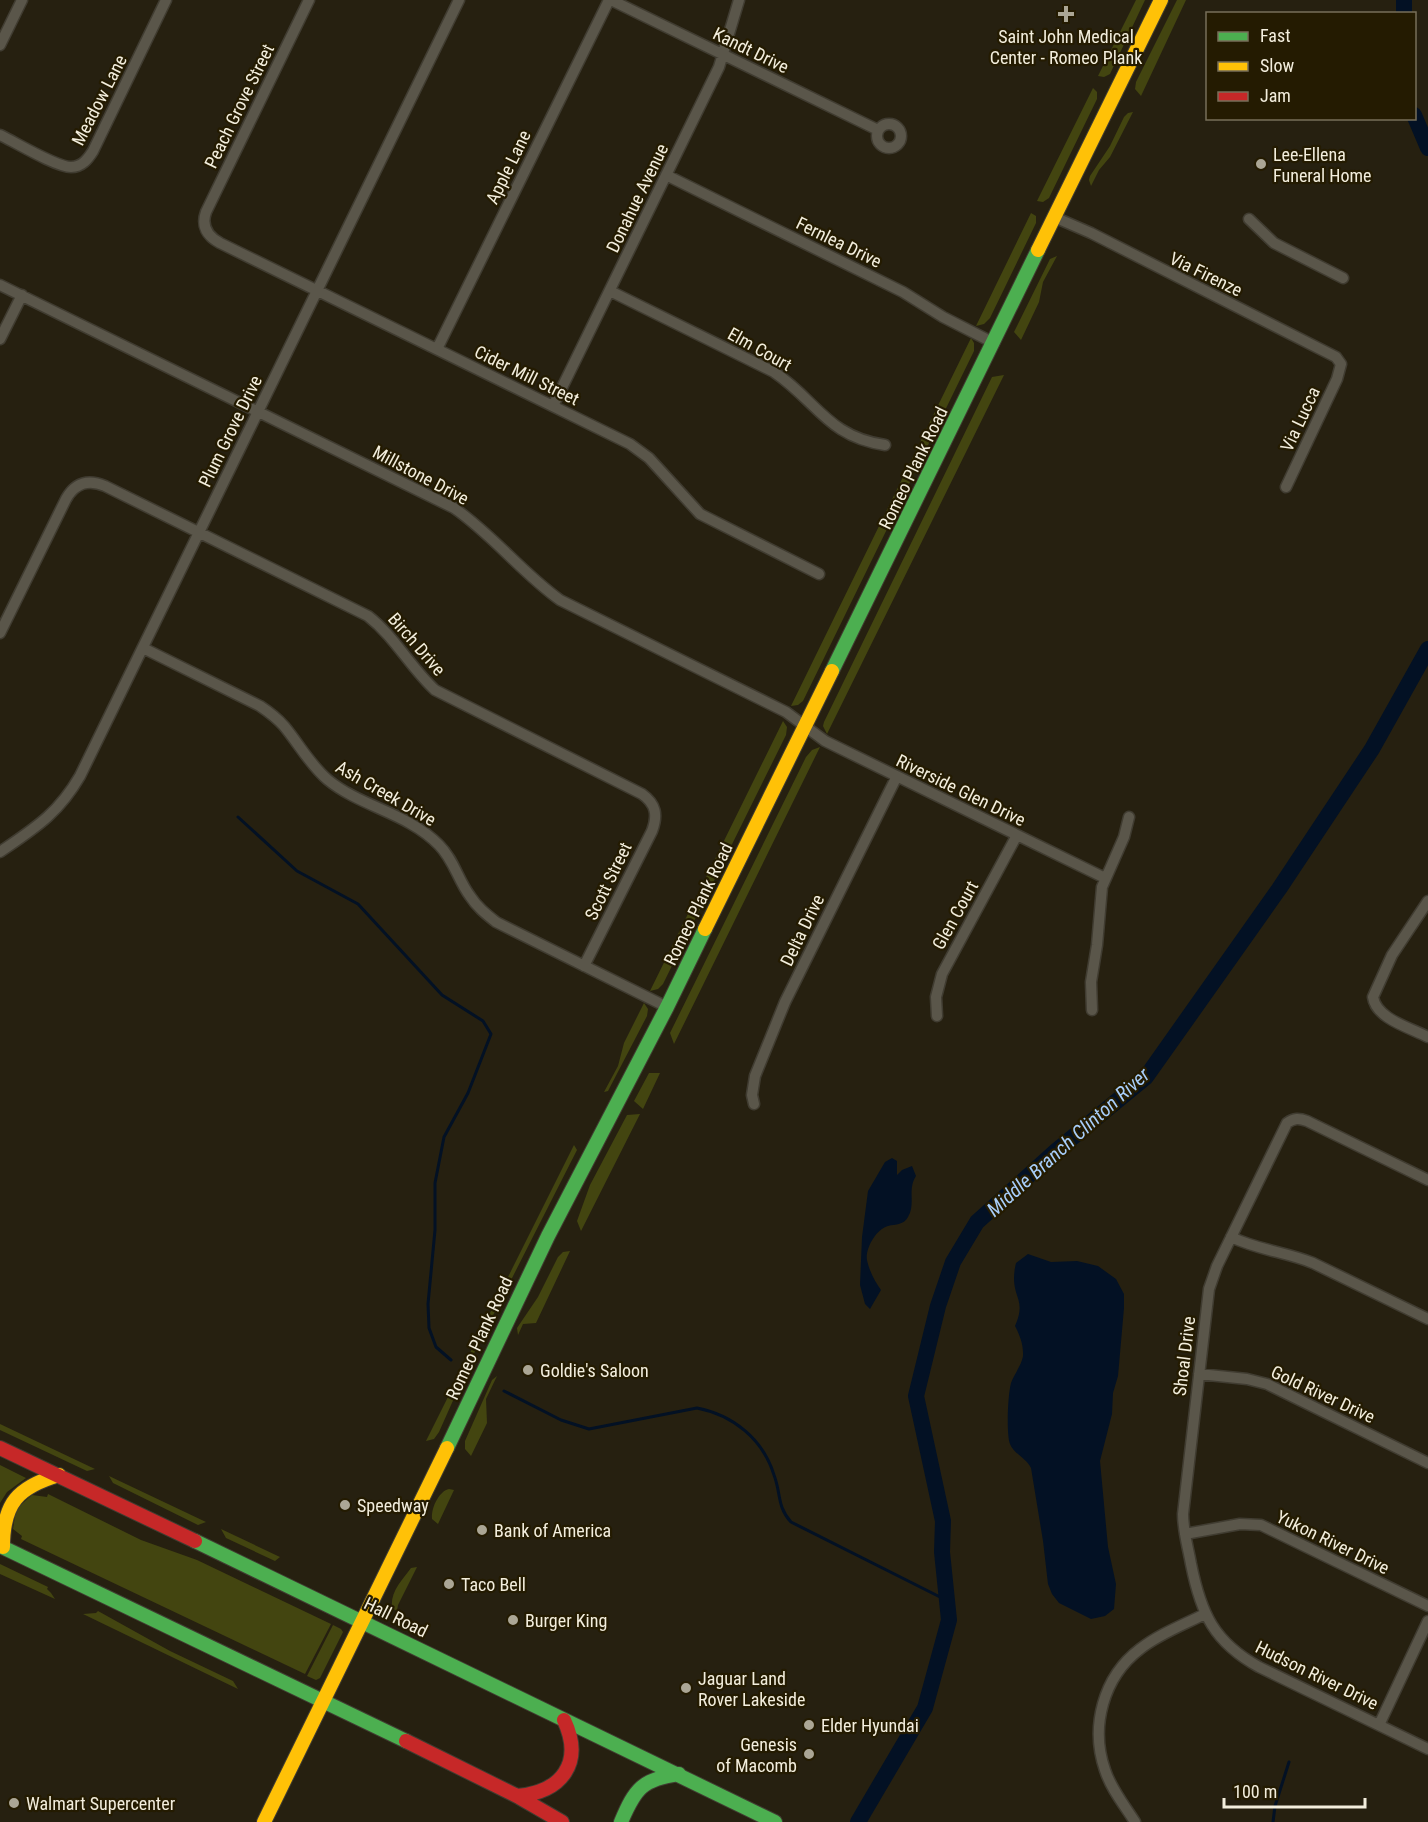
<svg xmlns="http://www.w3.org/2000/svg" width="1428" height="1822" font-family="'Roboto Condensed',sans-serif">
<rect width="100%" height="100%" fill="#262010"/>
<path fill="#434510" d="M1136,0H1145L1110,74L1104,77L1098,76Z
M1177,0H1186L1141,96L1135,89L1136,82Z
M1093,88L1097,92V99L1049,198L1043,202L1037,201Z
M1133,112L1110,157L1099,170L1091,186L1089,180L1090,176L1110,146L1124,117L1128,113Z
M1031,213L1036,216V223L990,318L984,324L976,326Z
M1057,256L1043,282L1039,302L1021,340L1014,332L1050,259Z
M971,338L974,343V351L803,701L798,705L791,706Z
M1004,375L827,734L823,726L824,722L992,377Z
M783,721L787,727L786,735L663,984L658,989L650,991Z
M820,747L674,1044L670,1033L806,757L812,750Z
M644,1003L648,1009L647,1016L608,1091L604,1092L618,1066L624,1043Z
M649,1073H660L643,1109L634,1101Z
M640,1114L581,1231L577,1221L590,1185L627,1115Z
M574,1145L577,1150L476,1349L439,1432L434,1439L426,1441Z
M570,1251L536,1323L523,1324L518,1335L517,1328L538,1297L558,1257L563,1252Z
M497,1376L486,1399L487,1423L471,1456L465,1449V1441L492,1380Z
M0,1424L95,1469L87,1471L0,1430Z
M0,1465L26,1478L7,1492L0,1503Z
M109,1476L206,1522L198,1525L113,1483Z
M449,1489L454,1490L438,1524L432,1519C431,1508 439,1491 449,1489Z
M48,1494L141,1540L197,1560L331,1624L305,1674L21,1539L22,1536L13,1529L16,1509L32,1495L47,1497Z
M221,1529L280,1557L275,1561L226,1538Z
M0,1564L48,1587L47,1589L51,1593L55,1599L0,1574Z
M417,1567L398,1605L397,1611L392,1608C390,1592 402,1580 411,1568Z
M98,1611L170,1651L233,1681L238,1689L83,1614L96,1613Z
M333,1625L341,1629L343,1632L320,1678L316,1680L307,1676Z"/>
<path fill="#031124" d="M892,1158L897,1161V1175L902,1170L912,1166L916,1176C907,1190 916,1204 908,1217C904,1225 896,1224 888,1226C876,1229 865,1249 867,1260C869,1270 875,1282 881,1290L870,1309L865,1304L860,1285L862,1237L868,1191L885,1162Z
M1028,1254L1051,1262L1077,1261L1098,1266L1116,1279L1124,1294V1308L1118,1376L1113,1393L1112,1414L1100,1461L1108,1547L1116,1584L1114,1609L1105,1616L1091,1619L1059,1603L1052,1594L1048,1584L1043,1541L1031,1468C1026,1458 1014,1454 1010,1444C1006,1433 1008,1394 1011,1383C1014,1374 1024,1362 1023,1353C1023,1343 1019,1334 1015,1326C1026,1301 1014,1299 1014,1278C1014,1273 1015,1267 1016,1263Z"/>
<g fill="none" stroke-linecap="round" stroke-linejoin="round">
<path stroke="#031124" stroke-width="3" d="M238,817L297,871L358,904L442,995L483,1021L491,1034L468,1093L444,1137L435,1183V1230L428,1304L429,1328L436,1347L451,1360
M504,1391L561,1420L589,1429L697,1408C733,1415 763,1439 774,1475C781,1493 777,1507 791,1522L946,1600
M1273,1822L1275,1806L1289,1762"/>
<path stroke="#031124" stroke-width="16" d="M1404,14V0
M1414,115L1428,148
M858,1822L925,1708L949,1620L942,1552L943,1521L916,1396L938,1306L953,1262L977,1222L1056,1151L1146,1077L1279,889L1372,749L1428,649"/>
<defs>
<path id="street" d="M309,0L206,212C201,226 207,236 220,243L630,444L649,458L700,514L819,574
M611,0L878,130
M0,45L22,0
M877 136a12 12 0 1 1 24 0a12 12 0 1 1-24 0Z
M0,135C15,142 56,167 71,167C82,167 88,159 93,151L166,0
M666,175L903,292L943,317L994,343
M1054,217L1091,233L1336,357L1341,364L1337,379L1286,487
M1249,219L1274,243L1343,278
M0,285L454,508C493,535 522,573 560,600L786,712L825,741L1105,878
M610,291L774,372C817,401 828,437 885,445
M0,339L22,295
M437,349L609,0
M553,406L719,67L739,0
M0,633L66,499C75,483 88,479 105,486L368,616C395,637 410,667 435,690L642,794C656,804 658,815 652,831L584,966
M143,648L260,706C269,712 277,718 284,726C299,744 310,765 328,780C361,807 408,813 439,845C454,860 458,880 470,896C477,907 486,914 496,922L667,1007
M0,852C35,828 58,814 80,776L459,0
M1428,901L1392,955L1373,997C1376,1019 1411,1028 1428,1037
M1092,1010L1091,982L1097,945L1102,887L1124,837L1129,817
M937,1016L936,997L942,974L1017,835
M754,1104L752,1095L755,1076L785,1002L897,776
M1428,1180L1307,1121C1299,1118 1294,1118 1287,1123L1217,1266L1209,1289L1183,1514C1183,1531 1188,1547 1191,1564C1201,1614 1214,1642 1259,1667L1428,1749
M1231,1237C1258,1250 1286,1252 1313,1263L1428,1319
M1199,1374L1247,1379L1267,1384L1428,1463
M1185,1534L1240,1524L1261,1525L1428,1606
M1379,1725L1428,1621
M1135,1822C1125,1806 1111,1789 1105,1770C1090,1727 1103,1677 1140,1649C1159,1634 1183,1625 1205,1614"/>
<path id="fast" d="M832,671L1038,250
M447,1448L548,1236L667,1007L705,929
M195,1541L775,1822
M0,1546L406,1741
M621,1822C635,1789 642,1779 679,1774"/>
<path id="slow" d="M1038,250L1161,0
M705,929L832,671
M3,1547C3,1503 18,1487 59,1475
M264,1822L447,1448"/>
<path id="jam" d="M0,1448L195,1541
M406,1741L517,1796L562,1822
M517,1796C562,1792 584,1763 564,1720"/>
</defs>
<use href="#street" stroke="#403c31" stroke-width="13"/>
<use href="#fast" stroke="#403c31" stroke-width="16"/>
<use href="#slow" stroke="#403c31" stroke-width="16"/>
<use href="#jam" stroke="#403c31" stroke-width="16"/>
<use href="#street" stroke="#5a564a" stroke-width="10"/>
<use href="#fast" stroke="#4caf50" stroke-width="14"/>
<use href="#slow" stroke="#ffc107" stroke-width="14"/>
<use href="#jam" stroke="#c62828" stroke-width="14"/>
</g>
<g fill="#aba695" stroke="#241b01" stroke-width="2">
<path d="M1063 5h6v6h6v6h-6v6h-6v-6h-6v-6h6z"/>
<circle cx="1261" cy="164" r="6"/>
<circle cx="528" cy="1370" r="6"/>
<circle cx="345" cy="1505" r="6"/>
<circle cx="482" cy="1530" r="6"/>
<circle cx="449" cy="1584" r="6"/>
<circle cx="513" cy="1620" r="6"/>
<circle cx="686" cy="1688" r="6"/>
<circle cx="809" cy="1725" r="6"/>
<circle cx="809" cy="1754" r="6"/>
<circle cx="14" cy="1803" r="6"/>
</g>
<g text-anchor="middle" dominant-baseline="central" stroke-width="4.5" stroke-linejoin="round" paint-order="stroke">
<g font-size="18" fill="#f3eedd" stroke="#241b01" text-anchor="start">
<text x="1066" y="36" text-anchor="middle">Saint John Medical<tspan x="1066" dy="21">Center - Romeo Plank</tspan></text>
<text x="1273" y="154">Lee-Ellena<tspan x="1273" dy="21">Funeral Home</tspan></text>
<text x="540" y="1370">Goldie's Saloon</text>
<text x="357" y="1505">Speedway</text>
<text x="494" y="1530">Bank of America</text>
<text x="461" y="1584">Taco Bell</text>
<text x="525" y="1620">Burger King</text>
<text x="698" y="1678">Jaguar Land<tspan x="698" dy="21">Rover Lakeside</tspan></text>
<text x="821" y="1725">Elder Hyundai</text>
<text x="797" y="1744" text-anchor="end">Genesis<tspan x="797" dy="21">of Macomb</tspan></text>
<text x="26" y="1803">Walmart Supercenter</text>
</g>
<g font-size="18" fill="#f3eedd" stroke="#241b01">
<text transform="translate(751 50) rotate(26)">Kandt Drive</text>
<text transform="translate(99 100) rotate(-63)">Meadow Lane</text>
<text transform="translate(239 106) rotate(-64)">Peach Grove Street</text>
<text transform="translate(508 167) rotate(-64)">Apple Lane</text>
<text transform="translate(637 198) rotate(-64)">Donahue Avenue</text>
<text transform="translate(839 242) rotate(26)">Fernlea Drive</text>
<text transform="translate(1206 274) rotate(26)">Via Firenze</text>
<text transform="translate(760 349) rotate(29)">Elm Court</text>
<text transform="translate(527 375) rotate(26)">Cider Mill Street</text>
<text transform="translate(1300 419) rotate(-65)">Via Lucca</text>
<text transform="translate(230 431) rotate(-64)">Plum Grove Drive</text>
<text transform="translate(913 468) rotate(-64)">Romeo Plank Road</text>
<text transform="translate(421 475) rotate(28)">Millstone Drive</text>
<text transform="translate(417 644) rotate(49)">Birch Drive</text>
<text transform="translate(961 790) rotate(26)">Riverside Glen Drive</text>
<text transform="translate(386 793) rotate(30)">Ash Creek Drive</text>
<text transform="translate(608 881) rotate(-64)">Scott Street</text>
<text transform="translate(698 904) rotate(-64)">Romeo Plank Road</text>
<text transform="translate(955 915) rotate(-61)">Glen Court</text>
<text transform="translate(802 930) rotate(-64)">Delta Drive</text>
<text transform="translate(479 1338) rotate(-65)">Romeo Plank Road</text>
<text transform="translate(1184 1356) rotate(-83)">Shoal Drive</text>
<text transform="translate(1323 1394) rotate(25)">Gold River Drive</text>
<text transform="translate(1333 1542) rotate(26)">Yukon River Drive</text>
<text transform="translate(396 1617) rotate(26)">Hall Road</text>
<text transform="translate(1317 1675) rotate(26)">Hudson River Drive</text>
</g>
<g font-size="20" font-style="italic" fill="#a8cefa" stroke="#241b01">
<text transform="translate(1068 1142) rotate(-42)">Middle Branch Clinton River</text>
</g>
</g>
<rect x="1206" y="12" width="210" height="108" fill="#241b01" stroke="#776f59" stroke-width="1.5"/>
<rect x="1218" y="32" width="30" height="9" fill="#4caf50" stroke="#776f59" stroke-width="1.5"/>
<text x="1260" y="42" font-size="18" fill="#f3eedd">Fast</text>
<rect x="1218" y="62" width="30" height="9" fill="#ffc107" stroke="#776f59" stroke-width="1.5"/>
<text x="1260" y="72" font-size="18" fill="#f3eedd">Slow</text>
<rect x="1218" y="92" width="30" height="9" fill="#c62828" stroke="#776f59" stroke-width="1.5"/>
<text x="1260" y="102" font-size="18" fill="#f3eedd">Jam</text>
<path d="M1224 1798v9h141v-9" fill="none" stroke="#f3eedd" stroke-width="3"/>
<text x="1233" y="1798" font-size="18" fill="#f3eedd" stroke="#241b01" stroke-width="4.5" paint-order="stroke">100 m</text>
</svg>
